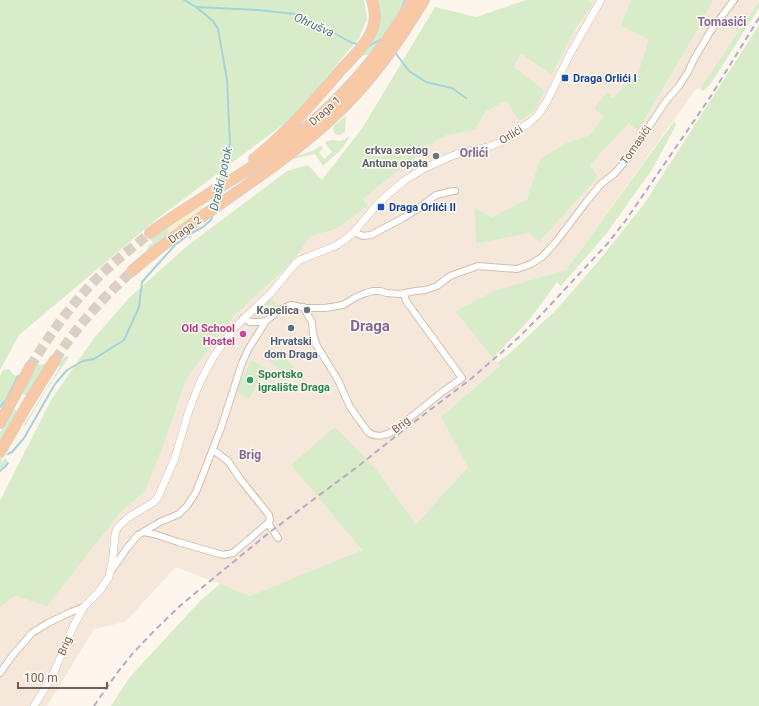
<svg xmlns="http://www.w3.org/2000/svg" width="759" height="706" font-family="Roboto,sans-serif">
<rect width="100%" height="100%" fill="#fdf6ec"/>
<path fill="#f5e8da" d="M588,0H631L621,26L650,40L638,73L613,98L607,93L594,109L605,117L590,135L566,143L540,159L527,199L492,217L474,209L476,244L530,233L598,177L590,165L629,123L639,130L700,26L713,0H759L700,88L696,89L566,270L496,290L455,311L500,366L441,417L468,467L416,524L376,469L291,465L362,550L250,596L176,567L125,622L94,629L47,706H0V607L15,596L28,600L119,514L145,491L165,441L186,379L234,316L291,263L311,236L336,229L368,206L363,199L421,152L437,140L447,135L475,130L485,112L506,101L519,121L534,110L514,67L521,54L552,74L574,31L593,4Z"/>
<path fill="#d8ecc9" d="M0,0H364L367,19L359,38L318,87L285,123L157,219L19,335L0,370Z
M375,0H407L386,34L371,54L359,56L366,47Z
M526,0H588L593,4L574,31L552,75L521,54L514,67L545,91L534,111L519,121L506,101L485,112L475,130L447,135L437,140L421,152L363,199L368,206L336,229L311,236L291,263L234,316L186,379L165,441L145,491L119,514L47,606L15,596L0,607V501L51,400L94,338L129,298L187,246L287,171L308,165L322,180L363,127L435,7L476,17Z
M631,0H713L700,26L638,131L629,123L590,165L598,177L539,242L530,233L476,244L474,208L492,217L527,199L540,159L566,143L590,135L604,117L594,109L607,92L613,98L638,73L649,40L621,26Z
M759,1V8L710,85L703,91L700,88Z
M759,25V706H111L129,678L200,601L220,584L250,596L362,550L291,465L335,427L376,469L416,524L468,467L441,417L500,366L497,363L510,353L557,309L601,258L644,204Z
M346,116L345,132C337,139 330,132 335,125C338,121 343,119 346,116Z
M675,120L676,125L653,168L606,234L561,286L557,282L530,319L493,358L455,311L496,290L566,270Z
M349,136H350L342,149L323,166L315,154L292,159L291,158L314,150L320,146H322L323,149L319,152L324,159L332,152L325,143L326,142C336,136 338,146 349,136Z
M166,227L168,229L169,233L146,252L148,246L153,242L152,241L149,240Z
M271,297L278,307C270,312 260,320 251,317L250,316Z
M276,352L295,367L288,376L269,361Z
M66,356L69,357L47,389L25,426H23L60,367L58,366L62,359Z
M252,360L266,368L249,399L235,391Z
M48,361L49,362L29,395H25L21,393L32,373L33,372L38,364L42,365Z
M56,367L57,368L32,408L4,457H3L1,462H2L5,458L8,461L6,465L0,470V460L29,410Z
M8,369H9L14,375L17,376L5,400L0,406V376L3,370Z
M12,409L16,410L17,413L0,444V433Z"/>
<path fill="#fcefc7" d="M199,205L204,208L169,233L168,229L166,227Z"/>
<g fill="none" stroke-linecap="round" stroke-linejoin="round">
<path stroke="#a5d3da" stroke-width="2" d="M184,0L196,7L207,16L213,21L218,29L227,80L230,143L220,182
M197,7L258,10L295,14L318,24L352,43L359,44
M402,8L405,0
M368,45L369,46L383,38
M395,50L397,55L409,71L426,82L452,88L466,98
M215,203L218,192
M0,407L6,400L18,376
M8,454L12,452L24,438L55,384L67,370L83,361L94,359L124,340L139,307L142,282L175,245L190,234L203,227L211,220L213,214
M0,471L6,466L8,463"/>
<path stroke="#dcd0c4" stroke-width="10" stroke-dasharray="10 5" stroke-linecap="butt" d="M55,360C78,325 102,299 132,271
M30,367C52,331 76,297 108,268C121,256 136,245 150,233"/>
<defs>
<path id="minor" d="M354,232L363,236L371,235L403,218L419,208L436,195L453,191H455
M303,307L312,322L313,334L317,346L338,380L350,407L368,432C377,439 388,435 396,429L441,393L462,378L406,301L404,293
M243,318L250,322H260L266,321L279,310L291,305L306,308H325L343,305L356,297L366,293L373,291H380L387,293L399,294L416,291L425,290L437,286L450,276L478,266L517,269L531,264L542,257L555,243L587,201L601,184L614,174L628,158L666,101L679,86L688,72L693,61L710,32L734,0
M268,523L278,538
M143,532L154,534L178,542L223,555L233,553L268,523L270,520L269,515L241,480L228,461L213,450
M110,572L114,567L127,548L138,535L160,522L179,514L187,506L196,492L221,428L242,363L249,348L266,321
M0,673L12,656L32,633L48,623L71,612L84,607"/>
<path id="tertiary" d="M34,706L47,685L54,672L74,625L84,607L101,589L109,577L113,557L115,534L117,529L119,526L129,517L154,502L158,497L175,458L189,410L201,380L214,356L233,329L270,294L295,264L300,260L335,246L343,241L354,232L375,207L386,196L405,180L425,168L447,158L460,153L488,147L503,141L529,123L538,115L547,101L571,52L601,0"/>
<path id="trunk" d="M254,159C286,134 313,102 340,71C351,59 365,46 372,30C376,21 375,9 372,0
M150,233C192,202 238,178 280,148C335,108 379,58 413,0
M132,271C194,216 268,177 329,121C368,86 397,45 424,0
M0,423L30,367
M0,452L27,405L55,360"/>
</defs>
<use href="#minor" stroke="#d1beb0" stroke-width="8"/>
<use href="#tertiary" stroke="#d1beb0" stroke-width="8"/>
<use href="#trunk" stroke="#dad1cd" stroke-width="12"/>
<use href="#minor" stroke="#fff" stroke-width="6"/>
<use href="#tertiary" stroke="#fff" stroke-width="7"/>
<use href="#trunk" stroke="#f9c8a4" stroke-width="10"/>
<path stroke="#b9a8c9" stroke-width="2" stroke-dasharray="6 4" stroke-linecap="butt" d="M94,706L117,673L133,653L156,629L182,604L270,532L361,464L401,432L472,378L517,339L539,317L608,243L626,220L709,99L759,18"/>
</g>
<g fill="#1a4fb4" stroke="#fffaf3" stroke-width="1.5">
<rect x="561" y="74" width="8" height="8" rx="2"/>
<rect x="377" y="203" width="8" height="8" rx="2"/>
</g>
<g fill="#6b7280" stroke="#fffaf3" stroke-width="1.5">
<circle cx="436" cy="156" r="4"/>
<circle cx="307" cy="310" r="4"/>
</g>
<circle fill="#5c6f8a" stroke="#fffaf3" stroke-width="1.5" cx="291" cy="328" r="4"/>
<circle fill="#d1479c" stroke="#fffaf3" stroke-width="1.5" cx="243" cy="334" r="4"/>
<circle fill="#2e9e5b" stroke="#fffaf3" stroke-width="1.5" cx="250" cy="380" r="4"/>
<g text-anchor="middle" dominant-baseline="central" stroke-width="3" stroke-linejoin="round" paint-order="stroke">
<g font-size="11" font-weight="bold" fill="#164399" stroke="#fffaf3" text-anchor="start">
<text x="573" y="78">Draga Orlići I</text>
<text x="389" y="207">Draga Orlići II</text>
</g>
<g font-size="11" fill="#7a5c4d" stroke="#fffaf3">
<text transform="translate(325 111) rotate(-42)">Draga 1</text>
<text transform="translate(511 135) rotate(-31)">Orlići</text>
<text transform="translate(636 145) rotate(-55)">Tomasići</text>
<text transform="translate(185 230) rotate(-36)">Draga 2</text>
<text transform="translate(401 425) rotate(-38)">Brig</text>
<text transform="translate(65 646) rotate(-67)">Brig</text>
</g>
<g font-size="11" font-weight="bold" fill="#5b616d" stroke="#fffaf3" text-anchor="end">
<text x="428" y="150">crkva svetog<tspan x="428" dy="13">Antuna opata</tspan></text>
<text x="299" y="310">Kapelica</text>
</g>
<g font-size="11" font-weight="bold" fill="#b23c85" stroke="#fffaf3" text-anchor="end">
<text x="235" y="328">Old School<tspan x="235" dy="13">Hostel</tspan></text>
</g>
<g font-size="11" font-weight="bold" fill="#4e5e75" stroke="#fffaf3">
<text x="291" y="341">Hrvatski<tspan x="291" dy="13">dom Draga</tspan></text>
</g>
<g font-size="11" font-weight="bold" fill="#27864d" stroke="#fffaf3" text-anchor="start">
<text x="258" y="374">Sportsko<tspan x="258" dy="13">igralište Draga</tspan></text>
</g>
<g font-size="12" font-weight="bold" fill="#846695" stroke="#fffaf3">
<text x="722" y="22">Tomasići</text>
<text x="474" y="153">Orlići</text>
<text x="250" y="455">Brig</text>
</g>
<g font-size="12" font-style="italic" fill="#437c86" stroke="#fffaf3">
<text transform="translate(314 25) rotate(24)">Ohrušva</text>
<text transform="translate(221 179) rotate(-77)">Draški potok</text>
</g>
<g font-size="15" font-weight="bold" fill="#846695" stroke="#fffaf3">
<text x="370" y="326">Draga</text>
</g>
</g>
<path d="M18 682v6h89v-6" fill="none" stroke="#7a5c4d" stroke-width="2"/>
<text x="24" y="682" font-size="12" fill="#7a5c4d" stroke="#fffaf3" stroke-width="3" paint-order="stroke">100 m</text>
</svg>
